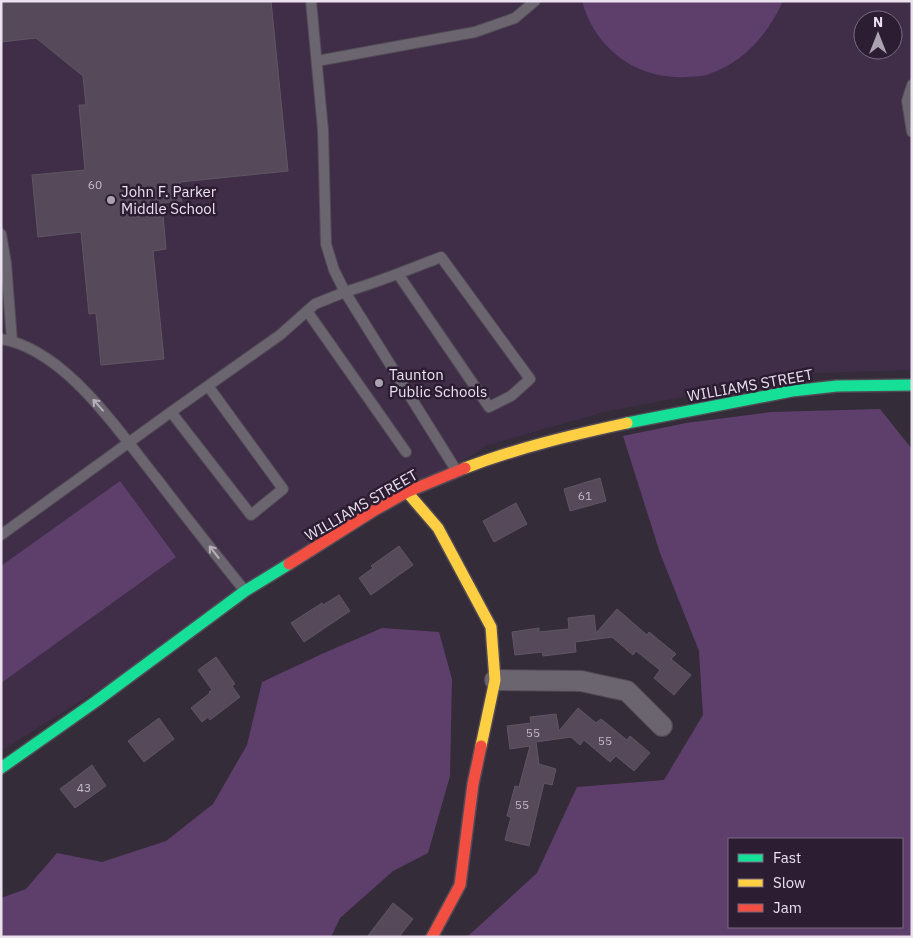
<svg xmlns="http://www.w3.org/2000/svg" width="913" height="938" font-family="'IBM Plex Sans',sans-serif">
<rect width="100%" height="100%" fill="#342c38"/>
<path fill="#402e48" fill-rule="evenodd" d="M1,1H912V370L816,373L698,394L604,412L488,445L1,751ZM863,20H893V50H863Z"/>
<path fill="#5e3f6c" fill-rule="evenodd" d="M582,1H783C768,34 744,62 709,74C703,77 694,76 687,77C637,80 595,49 582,1Z
M880,409L912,449V937H467L537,873L577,787L664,780L703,715L699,651L660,553L623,436L686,423L771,412ZM729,839H902V927H729Z
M120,481L176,557L1,683V566Z
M382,628L439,632L452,679L450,776L428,853L393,871L340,918L331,937H1V898L26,889L57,853L102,862L166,841L213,804L247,745L262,682L324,653Z"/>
<path fill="#55495a" stroke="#5e5762" d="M1,1H271L288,171L180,182L182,201L162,203L166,249L153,251L164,359L101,365L96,313L89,314L81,232L38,237L32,175L85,170L79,105H86L83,76L36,38L1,42Z
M600,478L606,501L570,511L564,489Z
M516,503L527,524L494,542L483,521Z
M399,546L413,565L371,595L359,578L373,568L371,566Z
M339,595L350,611L304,642L291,623L322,603L323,605Z
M617,609L647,635L649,632L676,654L671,659L691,675L674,695L654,678L660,670L636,651L633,655L612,637L575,642L576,652L543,656L542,652L515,655L512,632L539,628V632L569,629L568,618L594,615L596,633Z
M216,657L235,684L232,686L240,697L210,720L208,717L202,722L191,708L210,693L209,692L212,690L198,670Z
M578,708L596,723L601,719L627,740L630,736L650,753L634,771L616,756L610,762L584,740L580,745L571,737L536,742L539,764L556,769L552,785L544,783L529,846L505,840L511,817L507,816L515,786L519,787L530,746L510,749L507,726L531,723L530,717L556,714L559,731Z
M159,718L174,739L144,762L128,741Z
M92,765L106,786L75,808L60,789Z
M393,903L413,919L399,937H367Z"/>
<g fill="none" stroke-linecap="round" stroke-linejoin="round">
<defs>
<path id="lane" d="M317,61L475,32L515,18L535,1
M912,85L907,101L912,132
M1,234L6,263L12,341
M398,274L489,407L511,396L530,379L441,257C408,270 379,282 345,292L456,470
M307,311L406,452
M1,339C65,349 119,432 157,479C186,517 215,554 245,591
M171,412L251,515L283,489L208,386
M1,535L171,412L280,335L315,304L345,292L334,270L326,244L323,130L311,1"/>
<path id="street" d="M495,680L581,681L627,691L662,726"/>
<path id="fast" d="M627,423L792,391L837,386L912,385
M1,768L95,702L245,591L289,564"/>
<path id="slow" d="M465,468C517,448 572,435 627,423
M407,492L438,528L491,627L495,680L481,746"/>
<path id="jam" d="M289,564L373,511L407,492L465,468
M432,937L460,885L473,784L481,746"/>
</defs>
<use href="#lane" stroke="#514a55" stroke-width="12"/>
<use href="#street" stroke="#514a55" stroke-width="22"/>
<use href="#fast" stroke="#514a55" stroke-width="14"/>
<use href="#slow" stroke="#514a55" stroke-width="14"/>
<use href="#jam" stroke="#514a55" stroke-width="14"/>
<use href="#lane" stroke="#6b656f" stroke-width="10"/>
<use href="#street" stroke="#6b656f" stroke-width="20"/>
<use href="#fast" stroke="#16e098" stroke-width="11"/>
<use href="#slow" stroke="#ffcf43" stroke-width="11"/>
<use href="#jam" stroke="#f24e42" stroke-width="11"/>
</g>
<defs><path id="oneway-shaft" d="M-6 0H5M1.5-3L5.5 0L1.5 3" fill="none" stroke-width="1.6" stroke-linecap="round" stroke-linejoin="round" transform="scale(1.25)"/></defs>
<g stroke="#b8afbc">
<use href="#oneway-shaft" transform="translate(98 405) rotate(-132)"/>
<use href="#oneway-shaft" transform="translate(214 552) rotate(-128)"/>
</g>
<g fill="#aba2af" stroke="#2c1d32" stroke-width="2">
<circle cx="111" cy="200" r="5"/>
<circle cx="379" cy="383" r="5"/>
</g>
<g text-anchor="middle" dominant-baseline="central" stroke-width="5" stroke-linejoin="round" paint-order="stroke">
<g font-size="12" fill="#c6bbca">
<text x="95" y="184">60</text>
<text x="585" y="495">61</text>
<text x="533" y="732">55</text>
<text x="605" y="740">55</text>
<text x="84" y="787">43</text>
<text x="522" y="804">55</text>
</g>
<g font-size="15" fill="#ebe1ef" stroke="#2c1d32" text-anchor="start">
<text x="121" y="191">John F. Parker<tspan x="121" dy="17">Middle School</tspan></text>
<text x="389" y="374">Taunton<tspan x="389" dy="17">Public Schools</tspan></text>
</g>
<g font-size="15" fill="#ebe1ef" stroke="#2c1d32">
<text transform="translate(750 385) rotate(-10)">WILLIAMS STREET</text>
<text transform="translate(361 505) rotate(-30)">WILLIAMS STREET</text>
</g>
</g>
<rect width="913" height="938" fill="none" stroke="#ebe1ef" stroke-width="5"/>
<rect x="728" y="838" width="175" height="90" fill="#2c1d32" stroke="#786b7e"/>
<rect x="738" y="854" width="25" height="8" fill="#16e098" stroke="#786b7e"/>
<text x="773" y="863" font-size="15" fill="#ebe1ef">Fast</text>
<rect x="738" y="879" width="25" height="8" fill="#ffcf43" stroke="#786b7e"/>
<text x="773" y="888" font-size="15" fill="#ebe1ef">Slow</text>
<rect x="738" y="904" width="25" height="8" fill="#f24e42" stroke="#786b7e"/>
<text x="773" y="913" font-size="15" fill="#ebe1ef">Jam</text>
<g transform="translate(878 35)"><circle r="24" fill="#2c1d32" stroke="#786b7e"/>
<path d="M0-4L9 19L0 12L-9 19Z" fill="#aba2af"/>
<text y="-8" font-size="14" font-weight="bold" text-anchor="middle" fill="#ebe1ef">N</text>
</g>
</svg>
